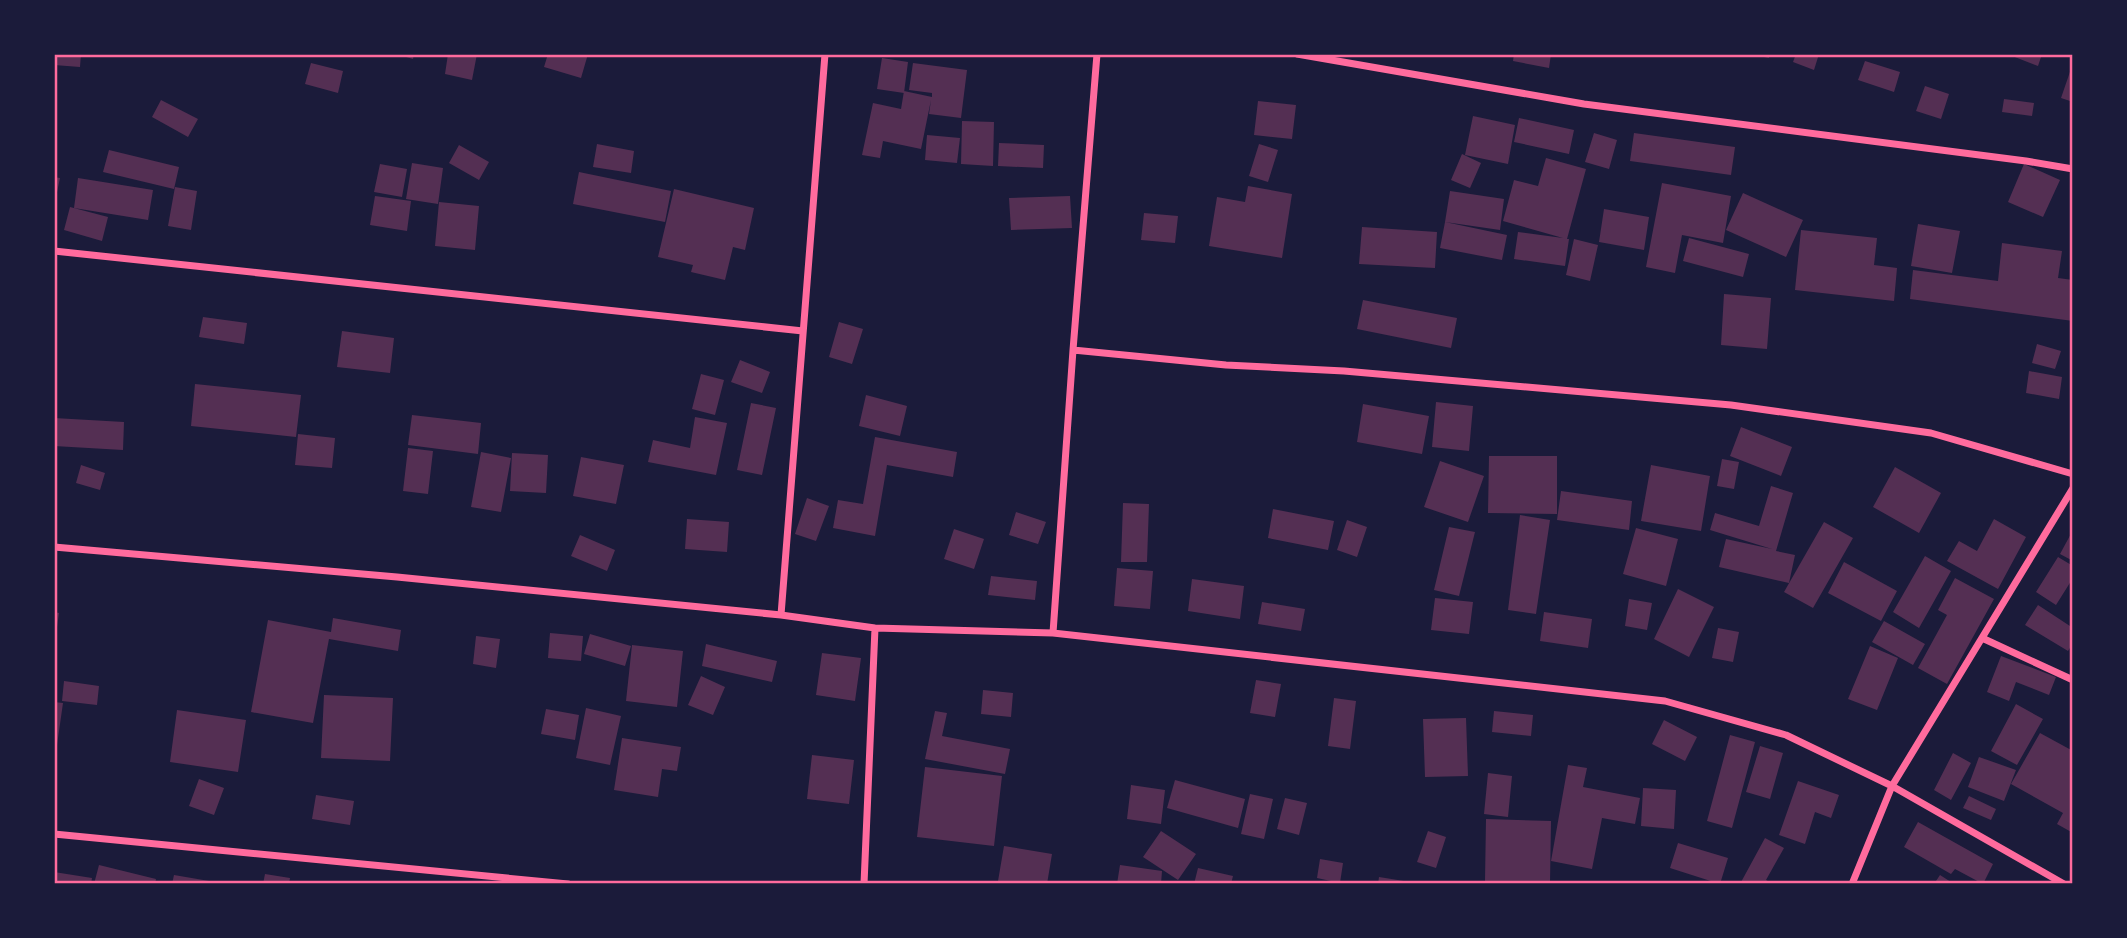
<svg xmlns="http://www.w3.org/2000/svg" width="2127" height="938" font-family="Merriweather,serif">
<rect width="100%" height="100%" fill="#1b1b3a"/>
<path fill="#542f53" d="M54,54H81L80,67L54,65Z
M396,54H414L413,59Z
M448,54H477L472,80L445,74Z
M548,54H588L581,78L544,67Z
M1514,54H1551L1549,68L1513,61Z
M1749,54H1770L1769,58Z
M1796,54H1819L1814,70L1793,62Z
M2007,54H2042L2038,66Z
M882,58L908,62L904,93L877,89Z
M1865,61L1900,72L1894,92L1858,80Z
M311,63L343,71L338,93L305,84Z
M913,63L967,70L961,118L929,114L931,100L921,149L883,141L880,158L862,155L873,103L901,109L904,91L932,97V93L909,90Z
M2072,66H2073V102L2061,98Z
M1925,86L1949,94L1941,119L1916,111Z
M2004,99L2034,103L2032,116L2002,112Z
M161,100L198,119L188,137L152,117Z
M1258,101L1296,105L1292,139L1254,135Z
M1473,116L1515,125L1508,164L1465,155Z
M1519,118L1574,130L1569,154L1514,142Z
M962,121L994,122L993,166L961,164Z
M1594,133L1617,140L1609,169L1585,162Z
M1634,133L1735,147L1731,175L1630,161Z
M927,135L960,138L957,163L925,160Z
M999,143L1044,145L1043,168L998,166Z
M597,144L634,151L631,173L593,167Z
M1259,144L1278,150L1268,182L1249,176Z
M459,145L489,162L479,180L449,163Z
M109,150L179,167L174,189L103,172Z
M1462,154L1481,163L1470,188L1451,180Z
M1546,158L1586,169L1567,239H1569L1565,266L1514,259L1518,232L1563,238L1503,221L1514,180L1538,186Z
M412,163L443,168L438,204L406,199Z
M380,164L407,169L402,197L374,192Z
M2024,164L2060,180L2043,217L2008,202Z
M579,172L671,191L665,222L573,204Z
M54,177L60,178L55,202H54Z
M78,178L153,190L148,220L74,208Z
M1662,183L1731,196L1723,243L1682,235L1675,273L1646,267Z
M1248,186L1292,194L1282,258L1209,246L1217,197L1245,202Z
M175,187L197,191L191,230L168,226Z
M674,189L754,208L745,250L733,247L725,280L691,272L693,265L658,257Z
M1450,191L1504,199L1500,230L1445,222Z
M1743,193L1803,220L1786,257L1726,230Z
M375,196L411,201L407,231L370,225Z
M1070,196L1072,228L1011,230L1009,198Z
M439,202L479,206L475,250L435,246Z
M70,207L108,217L102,241L64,230Z
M1604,209L1649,217L1644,250L1599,242Z
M1144,213L1178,216L1175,243L1141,240Z
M1445,222L1507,235L1502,260L1440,248Z
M1918,224L1960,231L1952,273L1911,266Z
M1362,227L1437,232L1435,268L1359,264Z
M1801,230L1877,238L1874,265L1897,268L1894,301L1795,290Z
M1689,238L1749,254L1743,277L1683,261Z
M1574,239L1598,245L1590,281L1566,275Z
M2002,243L2062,251L2058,278L2073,280V321L1910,299L1913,270L1998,281Z
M1724,294L1771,298L1767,349L1721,345Z
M1363,300L1457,318L1451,348L1357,329Z
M203,317L247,323L244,344L199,337Z
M839,322L863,329L852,364L829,357Z
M342,331L394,338L390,373L337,367Z
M2037,344L2061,351L2055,369L2032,363Z
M740,360L770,372L762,393L731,382Z
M2029,371L2062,377L2059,399L2026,393Z
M701,374L724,380L715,415L692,409Z
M195,384L301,395L296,437L191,426Z
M866,395L907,406L900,436L859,426Z
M1436,402L1473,406L1469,451L1432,447Z
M751,403L776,408L762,475L737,470Z
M1363,404L1429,416L1422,454L1357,442Z
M412,415L481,423L478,454L408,445Z
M695,417L727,423L716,475L648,462L653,440L690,448Z
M54,418L124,422L123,450L54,446Z
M1741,427L1792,447L1781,476L1730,456Z
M298,434L335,438L332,468L295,465Z
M875,437L957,452L953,477L887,465L875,536L833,528L838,500L863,504Z
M408,448L433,451L428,494L403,491Z
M481,452L511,458L501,512L471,507Z
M512,453L548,455L546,493L510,491Z
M1489,456H1557V514L1488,513Z
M581,457L624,465L616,504L573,496Z
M1722,459L1739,462L1734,489L1717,486Z
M1440,461L1484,476L1468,522L1424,507Z
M81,465L105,473L100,490L76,483Z
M1651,465L1710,476L1701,531L1641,521Z
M1895,467L1941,493L1919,533L1873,507Z
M1771,486L1793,493L1776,551L1795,555L1789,583L1719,567L1726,539L1772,549L1710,530L1715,513L1759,526Z
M1561,491L1632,501L1629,530L1557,520Z
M807,498L829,506L816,541L795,534Z
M1123,503L1149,504L1147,562H1121Z
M1273,509L1334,521L1328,550L1268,538Z
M1016,512L1046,522L1038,544L1009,535Z
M1520,515L1550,520L1536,614L1508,610Z
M687,519L729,522L727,552L685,549Z
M1994,519L2026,537L1998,589L1947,561L1959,541L1977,551Z
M1347,520L1367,527L1357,557L1337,550Z
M1824,522L1853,538L1813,608L1784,592Z
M1449,527L1475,532L1459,596L1434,590Z
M1636,528L1678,539L1666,586L1623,574Z
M954,529L984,539L974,569L944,559Z
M2073,530V561L2060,554Z
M580,535L615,550L607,571L571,556Z
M1925,556L1951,571L1919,628L1893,612Z
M2058,557L2073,566V578L2056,605L2036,592Z
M1844,562L1897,591L1881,621L1828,593Z
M1117,568L1153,571L1150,609L1114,606Z
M991,576L1037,581L1035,600L988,595Z
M1955,578L1994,599L1947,684L1918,668L1947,615L1938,610Z
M1192,579L1244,586L1240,619L1188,611Z
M1678,589L1714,607L1689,657L1654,639Z
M1435,598L1473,602L1469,634L1431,630Z
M1629,599L1652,603L1647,630L1625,626Z
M1262,602L1305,609L1301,631L1258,624Z
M2038,605L2073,628V643L2068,651L2025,625Z
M54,612L59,613L56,634H54Z
M1544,612L1592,619L1588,648L1540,641Z
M333,618L401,630L398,651L329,639L313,723L251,712L268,620L331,632Z
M1884,621L1925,644L1913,665L1872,642Z
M1718,628L1739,632L1733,662L1712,658Z
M550,633L583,636L581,661L548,658Z
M590,634L631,646L625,666L584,654Z
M476,636L500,639L496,668L473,664Z
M706,644L777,661L772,682L702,666Z
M632,645L683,651L677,707L626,701Z
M1870,646L1898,658L1877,710L1848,699Z
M822,653L861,658L855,701L816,695Z
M2001,656L2056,677L2049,695L2016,682L2009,701L1987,692Z
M701,676L725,687L713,715L688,705Z
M1256,680L1281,684L1275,717L1250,713Z
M64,681L99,686L97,705L62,701Z
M983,690L1013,693L1011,717L981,714Z
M324,695L393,698L390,761L321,758Z
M1334,698L1356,701L1350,749L1328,746Z
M54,702L63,703L56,752H54Z
M2016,704L2043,719L2017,765L1991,751Z
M586,708L621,716L610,765L576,758Z
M546,709L579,715L575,740L541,734Z
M177,710L246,720L238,772L170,762Z
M935,711L947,713L942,736L1010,749L1005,774L925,759Z
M1494,711L1533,715L1531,736L1492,732Z
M1466,718L1468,776L1425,777L1423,719Z
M1664,720L1697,737L1685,761L1652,744Z
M2040,733L2073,751V833L2057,824L2063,813L2011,784Z
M1730,735L1755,742L1732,828L1707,821Z
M622,738L681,747L677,771L662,769L658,797L614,790Z
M1760,746L1783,753L1770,799L1746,792Z
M1953,753L1971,763L1951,800L1934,790Z
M812,755L854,760L849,804L807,799Z
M1979,757L2016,770L2004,801L1968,787Z
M1568,765L1587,768L1583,787L1640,798L1635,824L1602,818L1592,869L1551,861Z
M925,767L1002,776L994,846L917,837Z
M1488,773L1512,776L1508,817L1484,814Z
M199,779L224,788L214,815L189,806Z
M1175,780L1245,799L1238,828L1167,808Z
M1798,781L1839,795L1831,818L1815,812L1805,844L1779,835Z
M1131,785L1165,790L1161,824L1127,819Z
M1643,788L1676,790L1674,829L1641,826Z
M1250,794L1273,799L1264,839L1241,834Z
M316,795L354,801L350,825L312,819Z
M1969,796L1996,809L1991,820L1963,808Z
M1285,798L1307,803L1299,835L1277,829Z
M1486,819L1551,821L1550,883L1485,881Z
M1918,822L1993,864L1983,884L1955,869L1951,874L1904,847Z
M1161,831L1196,854L1178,880L1143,857Z
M1428,831L1446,837L1436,868L1417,862Z
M1765,838L1784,848L1766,880L1773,884H1740Z
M1678,843L1728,858L1720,884L1670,868Z
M1004,846L1052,854L1047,884H1018L998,881Z
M1320,859L1343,863L1340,883L1317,878Z
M99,865L156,879L155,884H94Z
M1120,865L1162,871L1161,884H1117Z
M1198,868L1233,876L1231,884H1194Z
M54,872L92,878L91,884H54Z
M265,874L290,878L289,884H263Z
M174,875L215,882V884H172Z
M1940,875L1954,884H1934Z
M1379,877L1410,882V884H1378Z"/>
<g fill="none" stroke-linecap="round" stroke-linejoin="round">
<path stroke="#ff6b9d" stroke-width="7" d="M1297,54L1584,104L2026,161L2073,169
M54,251L803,331
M1073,350L1226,365L1344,371L1731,405L1931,433L2073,474
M54,547L397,577L781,615L875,628L1053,633L1665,701L1786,735L1892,786L2064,884
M781,615L825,54
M1053,633L1073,350L1097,54
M1982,638L2073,680
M54,834L568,884
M864,884L875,628
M1852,884L1892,786L2073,488"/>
</g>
<rect width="2127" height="938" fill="none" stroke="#1b1b3a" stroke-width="112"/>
<rect x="56" y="56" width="2015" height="826" fill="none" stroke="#ff6b9d" stroke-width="2.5"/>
</svg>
